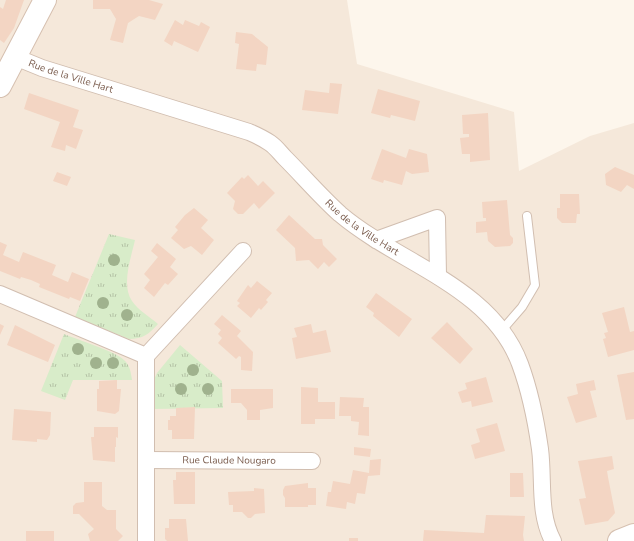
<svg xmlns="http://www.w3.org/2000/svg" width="634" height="541" font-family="'Nunito Sans',sans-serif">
<defs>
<pattern id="grass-tufts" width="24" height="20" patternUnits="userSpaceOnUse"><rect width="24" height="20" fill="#d8ecc9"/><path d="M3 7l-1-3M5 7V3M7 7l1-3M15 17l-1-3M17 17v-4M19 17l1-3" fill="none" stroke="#b4c2a5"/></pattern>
</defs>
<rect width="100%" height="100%" fill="#fdf6ec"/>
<path fill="#f5e8da" d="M0,0H347L357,64L514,112L519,171L590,136L634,123V541H0Z"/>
<path fill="url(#grass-tufts)" d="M109,234L135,240C131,258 121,285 132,301C138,310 150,317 158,324C149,334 143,339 129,339L75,317Z
M64,334C78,340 115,351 124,360C130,365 131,373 132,380H73L65,400L41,391Z
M180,345L222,381L223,408L152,409L151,386L157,373Z"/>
<path fill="#f3d5c3" d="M6,0H24L14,28L4,43L0,40V7L3,9Z
M93,0H149L163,4L155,20L139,16L128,23L123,43L110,40L116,19L110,9H93Z
M175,20L183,25L185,20L199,26L201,22L210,27L198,52L174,41L172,46L164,41Z
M236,32L252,34L268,47L266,65L257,64L256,71L236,69L239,44L235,43Z
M330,83L342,84L338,114L302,110L305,90L329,93Z
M378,89L420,101L415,121L391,115L390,118L371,113Z
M29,93L79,110L73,127L83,130L76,149L66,145L65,151L51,147L60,122L24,109Z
M488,113L490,160L470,162V154H462L460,138L469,137V134H463L462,115Z
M382,149L406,158L409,149L427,154L429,172L412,174L406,171L402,185L384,180L383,183L371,179Z
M615,167L634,175V189L627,185L621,192L606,185L605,174Z
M57,172L71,177L67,186L53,181Z
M248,175L258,186L263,181L275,193L259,209L254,203L243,214H238L233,209L235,201L227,193L242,177L244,179Z
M560,194H579L580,214H577L576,223H562L557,218V208H560Z
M507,200L510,235L513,238V243L510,246L495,247L488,241L487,232L476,233V222L486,221V218H483L482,202Z
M194,208L208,220L201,228L214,240L202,255L191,246L184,249L171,238L178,230L175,227L185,215Z
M289,215L315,239H322L323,245L337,259L329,267L324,262L318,269L309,260L296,261L295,248L276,230Z
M0,242L7,245L3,255L19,262L23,252L56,265L52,275L68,282L72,272L89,279L80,301L70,297L69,299L39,287L40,284L31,280L21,277L20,279L0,271Z
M157,243L176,259L170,267L178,274L168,285L165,283L154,297L144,288L150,280L144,274L158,257L151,251Z
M257,281L272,293L266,300L268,302L261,310L259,308L251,318L237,306L240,303L237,301L248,285L251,288Z
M376,293L412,319L399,337L373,316L374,313L366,307Z
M624,307L630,332L634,331V350L608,357L603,339L606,338L604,333L608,332L602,313Z
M222,315L241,331L237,336L253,352L252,371L241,370V357L239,356L236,359L218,343L222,338L218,334L221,330L214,324Z
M447,322L473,349L460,364L431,338Z
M0,324L4,326L0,335Z
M311,324L313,333L326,330L331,352L296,359L292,338L297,337L294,328Z
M15,325L55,345L48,362L7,345Z
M634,372V419L626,420L617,375Z
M486,377L493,402L472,407L471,401L462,403L458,392L467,389L465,383Z
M117,380V389H121L119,411L115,414L97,411V389H99V381Z
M594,380L596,390L590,391L597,417L576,423L567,397L578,394L576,384Z
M301,387L318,388V402H335V419H315V424H301Z
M231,389H273V408L260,410V420H247V410L241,403H231Z
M340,397L364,398L363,407H369V436L358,435L359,422L351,421V416H339Z
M195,407L194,439H172V430H168V420H170V416H176V408Z
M14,409L51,412L50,435L47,440L37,439V442L12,440Z
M497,423L505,451L475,459L471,445L480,442L476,429Z
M94,427H118V438L116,437V447H115V462L93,460L91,437H94Z
M354,447L371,449L370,457L354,455Z
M612,456L614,469L607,471L608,477L615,513L608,521L585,525L579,499L586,498L578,461Z
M381,459L380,475L368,476L365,494L357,493L355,504L347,502L346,509L326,506L328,492H331L333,481L350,484L353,470L369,473L370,460Z
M176,472H195V504H174L173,480H176Z
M510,473H523L524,497H510Z
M84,482H102V506L107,510H116V529L123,536L118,541H90L88,534L94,529L79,514H73V506L76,503L84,502Z
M308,483V488H316V505H308V507H285V498L283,495V490L285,486Z
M254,488L264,489L265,513L255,514L251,518H248L242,512H233V505H229L228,492L254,491Z
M486,515L525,516L523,535L524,541H423L424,530L484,533Z
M169,519H186L188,541H167L165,539V528H169Z
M26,531H54V541H26Z
M349,538H358V541H349Z"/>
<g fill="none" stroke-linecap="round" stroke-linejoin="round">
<defs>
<path id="lane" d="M502,330L522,307L535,285L527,216"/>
<g id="street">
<path id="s1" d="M15,57L42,68L249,132C256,135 264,139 270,143C276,147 280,153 285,158C303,176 321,197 340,214C399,264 491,286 520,364C530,391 536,421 540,449C544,480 538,513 553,541"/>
<path d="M376,240L437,218L438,276"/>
<path d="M0,294L146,356L243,251"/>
<path d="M146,356V541"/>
<path id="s2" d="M146,460L312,461"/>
</g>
<path id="secondary" d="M0,86L45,0
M619,541L634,535"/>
</defs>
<use href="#lane" stroke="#d1beb0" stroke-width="10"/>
<use href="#street" stroke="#d1beb0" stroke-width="18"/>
<use href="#secondary" stroke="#d6c0b0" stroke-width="24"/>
<use href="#lane" stroke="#fff" stroke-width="8"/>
<use href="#street" stroke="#fff" stroke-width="16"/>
<use href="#secondary" stroke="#fff" stroke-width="22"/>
</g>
<g fill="#a0b28e">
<circle cx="114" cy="260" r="6"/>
<circle cx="103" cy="303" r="6"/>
<circle cx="127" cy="315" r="6"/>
<circle cx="78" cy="349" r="6"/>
<circle cx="96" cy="363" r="6"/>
<circle cx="113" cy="363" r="6"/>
<circle cx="193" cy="370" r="6"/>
<circle cx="181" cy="389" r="6"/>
<circle cx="208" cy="389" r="6"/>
</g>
<g text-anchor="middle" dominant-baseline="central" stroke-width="3" stroke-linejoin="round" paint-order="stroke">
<g font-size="10" fill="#7a5c4d" stroke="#fffaf3">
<text stroke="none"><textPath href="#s1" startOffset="59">Rue de la Ville Hart</textPath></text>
<text stroke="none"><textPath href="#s1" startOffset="395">Rue de la Ville Hart</textPath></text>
<text stroke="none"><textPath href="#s2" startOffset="83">Rue Claude Nougaro</textPath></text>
</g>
</g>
</svg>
